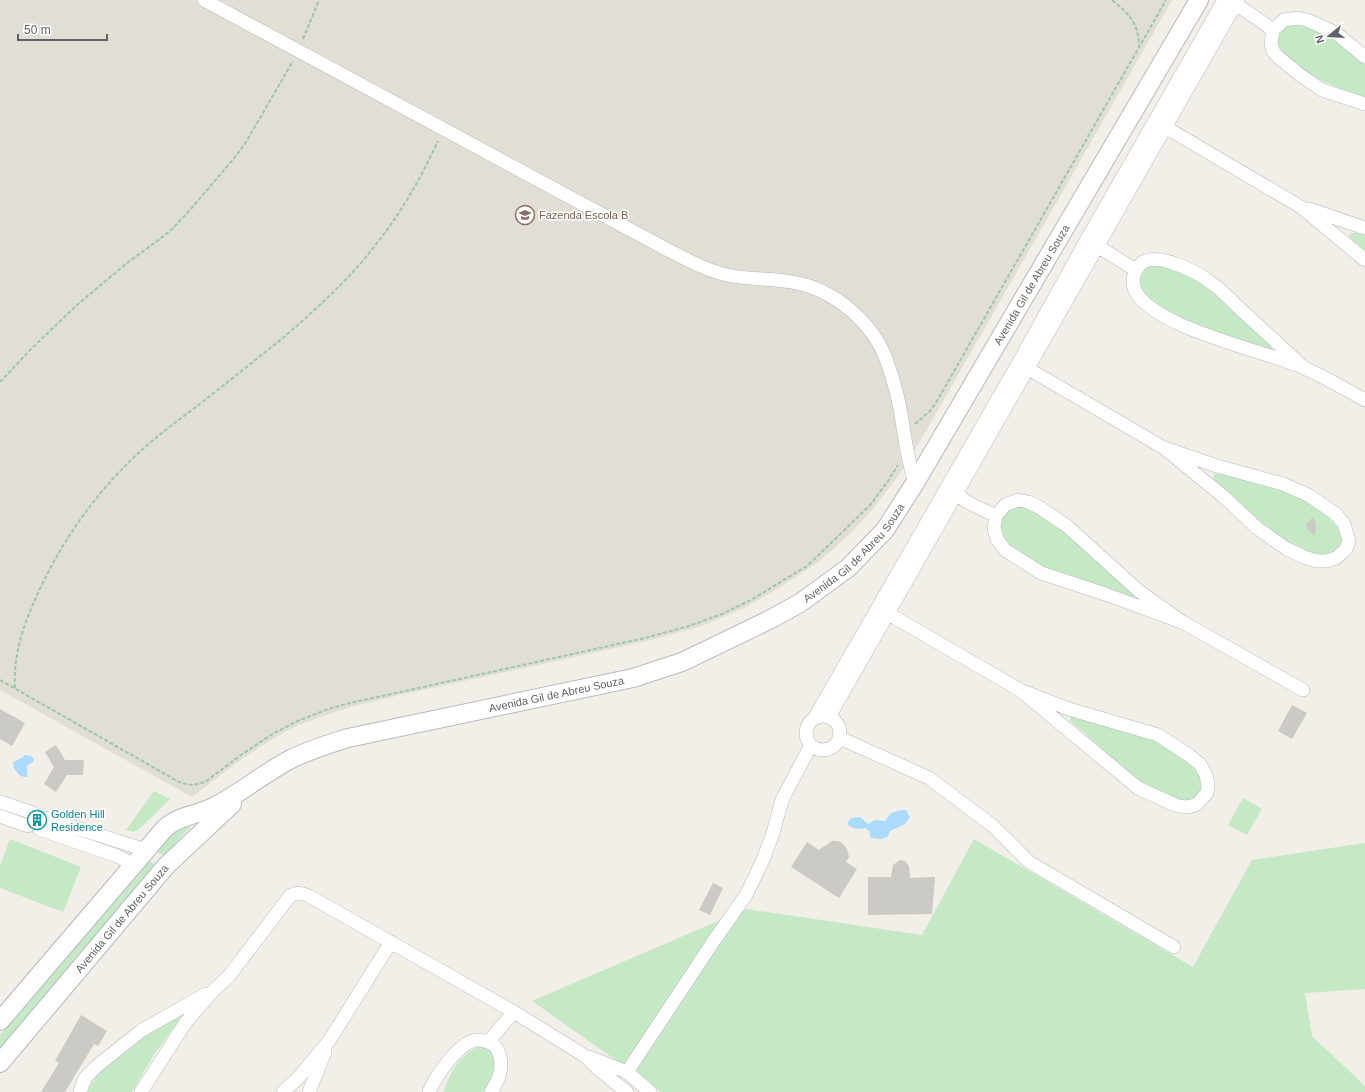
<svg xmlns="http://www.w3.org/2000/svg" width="1365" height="1092" font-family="Helvetica,sans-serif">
<rect width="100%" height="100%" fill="#f1efe8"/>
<path fill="#e1ded6" d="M0,0H1172L926,431L901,472L872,510L851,533L817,563L779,588L744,608L702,626L651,640L584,655L400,695L351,707L318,718L292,728L266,743L239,761L192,797L0,690Z"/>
<path fill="#c5e8c5" d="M1290,25L1305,26L1338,40L1365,62V97C1336,87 1308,78 1286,56C1281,51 1277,47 1278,40C1278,31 1283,28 1290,25Z
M1352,233H1359L1365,235V251L1351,239L1349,235Z
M1157,263L1207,285L1274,346L1272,349H1266L1192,326L1153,303L1143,292L1139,280L1142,271L1149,266Z
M1215,474H1222L1287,491L1320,509L1339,528L1342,538L1341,546L1333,552L1319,555L1309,553L1269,531L1214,480L1213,476Z
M1014,506L1027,507L1061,528L1137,595L1135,597L1128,596L1045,569L1014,550L999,535C1001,521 1001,514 1014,506Z
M1072,716L1156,740L1186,761L1200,775L1204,785C1194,809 1173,800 1155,791C1150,788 1143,786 1139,782C1115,763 1094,740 1070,721V718Z
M154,791L170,799L139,829L134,832L126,830Z
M1243,798L1262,809L1247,835L1228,825Z
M197,819L165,855L159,854L158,848L180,824Z
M10,839L81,867L63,912L0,888V866Z
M974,839L1193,967L1252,860L1365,843V989L1305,993L1312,1036L1365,1086V1092H661L532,1001L746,909L922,935Z
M150,861L152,862L157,867L0,1053V1035L145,863Z
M178,1014L180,1019L155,1053L132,1092H87C97,1065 153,1029 178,1014Z
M482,1045L492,1048L498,1064L487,1092H443C453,1069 457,1056 482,1045Z"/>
<path fill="#aadaff" d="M24,755L31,756L34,759L33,762L27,766V777C19,778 13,769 13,762L23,757Z
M901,810H906L910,817L905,824L890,831L888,836L882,839L871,838L869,831L866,828C859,829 855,830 848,825V822L851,818L860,817L868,824L875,820L885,821L891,813Z"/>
<path fill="#cccac5" d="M1313,517L1316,524L1315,536L1307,529L1306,524Z
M1292,705L1307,713L1292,739L1278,731Z
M0,709L25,723L12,746L0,739Z
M56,745L65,760H84L83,775H67L56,792L44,784L54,767L45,752Z
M832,841H838L842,843L847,849L849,857L846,862L857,869L839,898L791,867L807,842L819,850Z
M900,860L905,861L909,866L910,878L935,877L932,914L868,915V877H891L893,865Z
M713,883L723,888L710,915L699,910Z
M81,1015L107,1031L98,1046L94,1044L65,1092H41L59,1063L55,1061Z"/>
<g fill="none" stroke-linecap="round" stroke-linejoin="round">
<defs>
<path id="street" d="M204,0L666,249C686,259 705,270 727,275C750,280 774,278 797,283C834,290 873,323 886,359C894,380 900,404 903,427C906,446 909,464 915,483
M1236,4L1273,30
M1365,57L1336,33L1307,20L1298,18L1284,20L1273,30L1271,43L1273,51L1278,57L1300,75L1322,90L1365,104
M1165,127L1301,207L1365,260
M1309,209L1365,228
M1097,246L1136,270
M1027,368L1164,448L1224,497L1257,528L1287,549L1304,557L1317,561H1327L1336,558L1346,549L1349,541L1344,524L1336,514L1308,495L1283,484L1217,466L1164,448
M1304,368C1283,348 1261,328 1239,308C1230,299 1221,289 1210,282C1197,272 1152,248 1139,266C1134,272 1132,280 1134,288C1148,327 1266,351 1304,368C1325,377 1345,389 1365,400
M955,494L971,504L996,516
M887,613L1020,690L1069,709L1158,735L1190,756L1200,764L1206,775L1208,785L1207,793L1197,804L1192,806L1185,807L1175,805L1138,788L1020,690
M1184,623L1105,594L1041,573L1005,550L997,539L994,528L996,516L1005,505L1018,500L1028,502L1039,507L1067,526L1140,592L1184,623L1303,690
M806 733a17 17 0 1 1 34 0a17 17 0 1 1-34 0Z
M815,717L1019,362L1086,241L1224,0
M829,717L1238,0
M840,738L929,778L993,826L1029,862L1174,947
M0,802L33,813
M0,816L28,826
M45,818L146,850
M39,829L117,856L134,865
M488,1042L514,1012
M589,1057L627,1072L650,1092
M627,1072L713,942L746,895L763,860L773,833L782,800L811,745
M80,1092L85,1078L97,1066L142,1030L206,994
M141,1092L186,1022L213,991L229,976L290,896C297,892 301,893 309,896L514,1012L585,1056L598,1069L627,1092
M283,1092L299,1077L329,1041L391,942
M309,1092L325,1052
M429,1092C436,1076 455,1048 472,1041C476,1039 483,1040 487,1042C501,1045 503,1064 499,1076C498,1081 494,1087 491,1092"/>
<g id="secondary">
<path id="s1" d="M0,1021L165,828C181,814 197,816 215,806C241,793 264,773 291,759C309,750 329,744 348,738L633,678L682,662L769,620L800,603L848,568L885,530L915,483L1199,0"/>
<path id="s2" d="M0,1063L166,866L232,804"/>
</g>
</defs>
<use href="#street" stroke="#b5b8bc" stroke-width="14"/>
<use href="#secondary" stroke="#b6babf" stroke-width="20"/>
<path stroke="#9cc7a9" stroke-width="2" stroke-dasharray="4 2" stroke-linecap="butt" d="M1112,0C1129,14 1138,22 1139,45
M303,39L319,0
M0,382L31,349L77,305L127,263L160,239L172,229L190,210L236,156L246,142L293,61
M915,424L931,410L937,401L1166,0
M0,680L179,782L186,784L193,785L205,782L241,755L274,733L300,720L328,709L346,704L645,638L689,626L722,614L751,600L807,566L831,543L871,504L888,481L898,465
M15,688C13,654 24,623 38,593C60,545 90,501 127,464C147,444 169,427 192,410C223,386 254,361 284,337C317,308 351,278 377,243C402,212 421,177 438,141"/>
<use href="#street" stroke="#fff" stroke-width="13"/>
<use href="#secondary" stroke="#fff" stroke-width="18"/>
</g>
<defs>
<symbol id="university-ring" viewBox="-11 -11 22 22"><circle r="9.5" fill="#fff" stroke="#8d6e63" stroke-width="1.5"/><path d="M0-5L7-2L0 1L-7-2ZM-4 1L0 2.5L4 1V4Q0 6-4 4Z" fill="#8d6e63"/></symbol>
<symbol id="building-ring" viewBox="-11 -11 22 22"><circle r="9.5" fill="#fff" stroke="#0f9aa8" stroke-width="1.5"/><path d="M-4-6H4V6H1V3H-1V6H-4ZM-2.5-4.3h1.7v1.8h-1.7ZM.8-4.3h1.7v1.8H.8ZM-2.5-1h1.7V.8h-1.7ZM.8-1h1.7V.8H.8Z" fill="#0f9aa8"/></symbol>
</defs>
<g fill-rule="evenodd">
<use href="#university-ring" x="514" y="204" width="22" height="22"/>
<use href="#building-ring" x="26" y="809" width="22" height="22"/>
</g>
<g text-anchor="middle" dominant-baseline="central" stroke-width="3" stroke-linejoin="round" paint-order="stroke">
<g font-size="11" fill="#785e54" stroke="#fff" text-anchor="start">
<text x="539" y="215">Fazenda Escola B</text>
</g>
<g font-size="11" fill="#5f6368" stroke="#fff">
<text stroke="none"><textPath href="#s1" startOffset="1332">Avenida Gil de Abreu Souza</textPath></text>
<text stroke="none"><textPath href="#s1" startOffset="1008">Avenida Gil de Abreu Souza</textPath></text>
<text stroke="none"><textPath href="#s1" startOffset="672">Avenida Gil de Abreu Souza</textPath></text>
<text stroke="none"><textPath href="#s2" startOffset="189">Avenida Gil de Abreu Souza</textPath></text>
</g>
<g font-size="11" fill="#0d838f" stroke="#fff" text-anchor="start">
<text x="51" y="814">Golden Hill<tspan x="51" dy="13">Residence</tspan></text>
</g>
</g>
<g transform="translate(1329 36) rotate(252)" stroke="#ffffff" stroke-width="3" paint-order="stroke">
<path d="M0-3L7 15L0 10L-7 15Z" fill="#5f6368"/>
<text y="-6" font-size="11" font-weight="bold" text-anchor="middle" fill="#5f6368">N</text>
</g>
<path d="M18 34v6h89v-6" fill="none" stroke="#5f6368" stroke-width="2"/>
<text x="24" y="34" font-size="12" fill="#5f6368" stroke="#ffffff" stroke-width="3" paint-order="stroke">50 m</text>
</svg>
